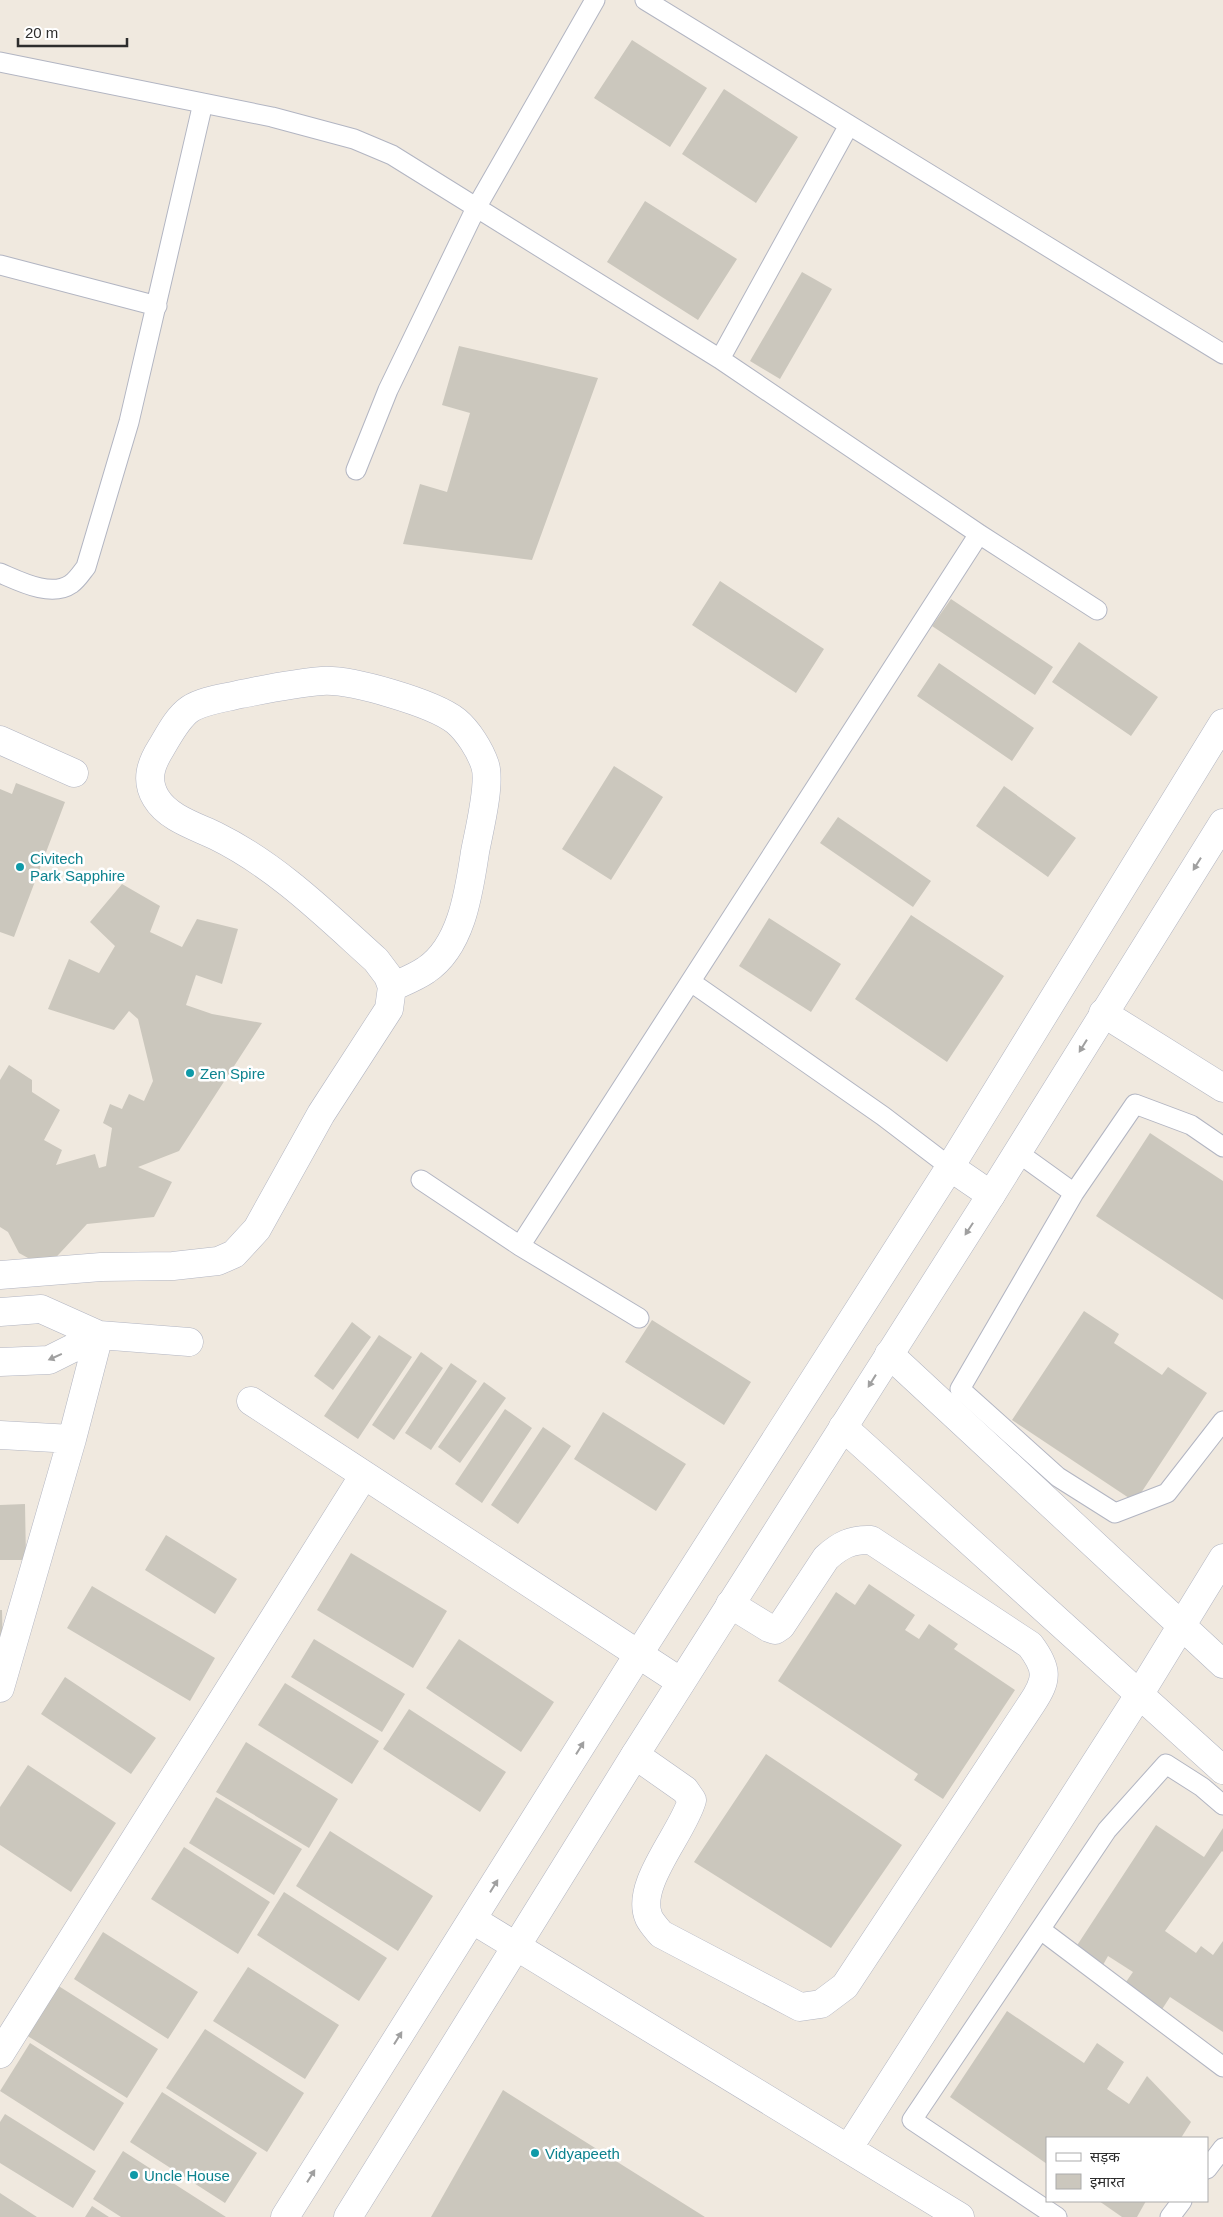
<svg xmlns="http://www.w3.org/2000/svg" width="1223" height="2217" font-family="Helvetica,'Noto Sans Devanagari',sans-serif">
<rect width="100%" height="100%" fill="#f0e9df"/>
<path fill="#cbc7bd" d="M632,40L707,88L670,147L594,98Z
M724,89L798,137L756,203L682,154Z
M645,201L737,259L698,320L607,262Z
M802,272L832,289L780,379L750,361Z
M459,346L598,378L532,560L403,544L420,484L447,492L470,413L442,405Z
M720,581L824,649L796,693L692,625Z
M951,599L1053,667L1035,695L932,626Z
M1079,642L1158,697L1131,736L1052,682Z
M939,663L1034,728L1012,761L917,696Z
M614,766L663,797L611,880L562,849Z
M16,783L65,802L14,937L0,932V789L12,794Z
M1004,786L1076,838L1048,877L976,826Z
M838,817L931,881L913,907L820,843Z
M122,884L160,906L150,932L182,947L197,919L238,929L222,984L196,975L186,1005L212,1014L262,1023L179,1151L138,1167L172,1182L154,1217L87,1224L46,1268L19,1253L8,1232L0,1227V1080L9,1065L32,1080V1092L60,1110L44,1140L62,1150L56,1165L95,1154L99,1168L106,1166L112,1128L103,1123L110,1104L122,1109L129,1094L144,1101L153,1081L138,1019L129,1011L114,1030L48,1009L69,959L99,973L115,946L90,922Z
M911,915L1004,976L947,1062L855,999Z
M769,918L841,964L811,1012L739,966Z
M1150,1133L1223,1181V1300L1096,1216Z
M1084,1311L1119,1334L1114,1343L1162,1375L1168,1367L1207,1393L1135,1502L1012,1420Z
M652,1320L751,1382L724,1425L625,1362Z
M352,1322L371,1337L333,1390L314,1376Z
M379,1335L412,1357L358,1439L324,1416Z
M421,1352L443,1368L394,1440L372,1425Z
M451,1363L477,1381L431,1450L405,1433Z
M484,1382L506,1398L460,1463L438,1447Z
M505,1409L532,1428L482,1503L455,1484Z
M603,1412L686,1464L656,1511L574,1459Z
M543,1427L571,1446L518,1524L491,1505Z
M25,1504L26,1560H0V1505Z
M166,1535L237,1579L215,1614L145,1570Z
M351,1553L447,1611L413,1668L317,1610Z
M869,1584L915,1615L905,1630L919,1639L929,1624L958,1644L954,1649L1015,1690L943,1799L914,1780L918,1774L778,1681L836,1592L855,1605Z
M92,1586L215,1658L190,1701L67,1628Z
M0,1610H2L3,1654H0Z
M314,1639L405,1694L382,1732L291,1677Z
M459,1639L554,1702L521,1752L426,1688Z
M65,1677L156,1738L131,1774L41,1714Z
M285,1683L379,1741L352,1784L258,1725Z
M409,1709L506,1772L480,1812L383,1749Z
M246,1742L338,1799L309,1848L216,1792Z
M766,1754L902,1845L831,1948L694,1862Z
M28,1765L116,1823L71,1892L0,1845V1807Z
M216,1797L302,1849L274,1895L189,1843Z
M1156,1825L1204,1857L1223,1828V1852L1222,1851L1165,1931L1196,1953L1201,1946L1213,1955L1223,1941V2032L1170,1997L1159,2014L1121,1989L1133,1972L1108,1956L1103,1965L1076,1947Z
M330,1831L433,1896L398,1951L296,1886Z
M184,1847L270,1902L238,1954L151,1899Z
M284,1892L387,1958L359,2001L257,1935Z
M103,1932L198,1992L168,2039L74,1979Z
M248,1967L339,2025L305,2079L213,2021Z
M57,1985L158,2049L127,2098L26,2035Z
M1007,2011L1084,2063L1097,2043L1124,2062L1107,2089L1129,2104L1147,2076L1191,2122L1181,2138H1047V2164L950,2097Z
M205,2029L304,2093L267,2152L166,2088Z
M30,2043L124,2103L94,2151L0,2091Z
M503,2090L705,2217H431Z
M162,2092L257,2153L225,2203L130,2142Z
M5,2114L96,2171L73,2208L0,2163V2122Z
M123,2151L226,2217H121L93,2199Z
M0,2193L37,2217H0Z
M1099,2201H1146L1137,2217H1122Z
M92,2206L109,2217H85Z"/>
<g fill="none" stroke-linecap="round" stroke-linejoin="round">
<defs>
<path id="service" d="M645,0L1223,354
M0,62L272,117L354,139L392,155L720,359L979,534L1097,610
M0,265L157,306
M720,359L849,125
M356,470L388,390L476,208L595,0
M0,573C19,581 51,598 71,584C77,580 82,572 86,567L129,422L203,103
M691,982L883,1116L950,1167
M1223,1147L1191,1125L1135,1104L1074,1193L960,1389L1058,1477L1115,1513L1167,1493L1223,1421
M1017,1152L1074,1193
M421,1180L520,1246L639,1318
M520,1246L979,534
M1041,1930L1223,2067
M1207,2169L1223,2148
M1057,2217L912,2120L1107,1830L1166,1764L1202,1787L1223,1805
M1170,2217L1182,2201"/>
<path id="minor" d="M0,740L74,773
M1103,1013L1223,1088
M950,1167L991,1195
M0,1275L101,1267L173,1266L218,1261L234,1254L257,1229L321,1114L389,1009L392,987L388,976L376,960C326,915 277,866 216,836C195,826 168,818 156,798C145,780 151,764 161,748C169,735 177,718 190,709C204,700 225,698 241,694C267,689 295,683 322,681C351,679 433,703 456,721C468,731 480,750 485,765C491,783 479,831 475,852C469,891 462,946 426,970C416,977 403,982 392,987
M0,1312L41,1309L99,1335L189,1342
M889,1354L1223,1664
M0,1362L49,1360L99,1335
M251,1401L681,1682
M843,1427L1223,1770
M0,1435L72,1439
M0,1688L72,1439L99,1335
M635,1755L685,1790L692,1800C683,1833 634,1885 649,1918C652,1924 657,1929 661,1934L800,2007L821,2004L845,1986L1032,1703C1048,1679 1048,1669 1030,1645L871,1540C852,1539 840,1545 826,1558L781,1626L775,1630L769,1628L730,1604
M473,1920L960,2217
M0,2054L364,1475
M848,2149L1139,1695L1223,1558"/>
<path id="tertiary" d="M285,2217L638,1655L950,1167L1223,723
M348,2217L635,1755L991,1195L1223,823"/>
</defs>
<use href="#service" stroke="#b2b5c2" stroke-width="21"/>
<use href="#minor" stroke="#b2b5c2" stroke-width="29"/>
<use href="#tertiary" stroke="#b2b5c2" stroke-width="29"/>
<use href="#service" stroke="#fff" stroke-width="19"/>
<use href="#minor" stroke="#fff" stroke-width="28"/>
<use href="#tertiary" stroke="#fff" stroke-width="28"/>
</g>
<defs><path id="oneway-solid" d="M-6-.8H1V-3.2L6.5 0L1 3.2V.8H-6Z" transform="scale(1.25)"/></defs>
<g fill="#a0a0a0">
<use href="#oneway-solid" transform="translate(1197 864) rotate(122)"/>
<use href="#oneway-solid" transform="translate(1083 1046) rotate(122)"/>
<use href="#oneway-solid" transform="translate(969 1229) rotate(123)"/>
<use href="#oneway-solid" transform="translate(55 1357) rotate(156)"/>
<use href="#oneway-solid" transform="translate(872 1381) rotate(122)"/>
<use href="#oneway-solid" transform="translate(580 1748) rotate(-58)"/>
<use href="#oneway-solid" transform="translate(494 1886) rotate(-58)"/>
<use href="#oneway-solid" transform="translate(398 2038) rotate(-58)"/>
<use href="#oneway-solid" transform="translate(311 2176) rotate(-58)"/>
</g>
<g fill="#0f9aa8" stroke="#fff" stroke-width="2">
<circle cx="20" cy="867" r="5"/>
<circle cx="190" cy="1073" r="5"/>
<circle cx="535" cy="2153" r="5"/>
<circle cx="134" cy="2175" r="5"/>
</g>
<g text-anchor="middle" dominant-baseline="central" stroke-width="5" stroke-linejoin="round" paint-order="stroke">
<g font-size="15" fill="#0d838f" stroke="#fff" text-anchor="start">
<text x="30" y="858">Civitech<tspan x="30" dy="17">Park Sapphire</tspan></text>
<text x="200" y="1073">Zen Spire</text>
<text x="545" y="2153">Vidyapeeth</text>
<text x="144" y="2175">Uncle House</text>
</g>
</g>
<rect x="1046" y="2137" width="162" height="65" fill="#ffffff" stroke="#ababab"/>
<rect x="1056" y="2153" width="25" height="8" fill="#ffffff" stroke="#ababab"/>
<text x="1090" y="2162" font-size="15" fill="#2d2d2d">सड़क</text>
<rect x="1056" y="2174" width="25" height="15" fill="#cbc7bd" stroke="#ababab"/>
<text x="1090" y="2187" font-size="15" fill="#2d2d2d">इमारत</text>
<path d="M18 38v8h109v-8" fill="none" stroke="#2d2d2d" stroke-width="2.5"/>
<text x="25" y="38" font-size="15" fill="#2d2d2d" stroke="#ffffff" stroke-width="4" paint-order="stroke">20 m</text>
</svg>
